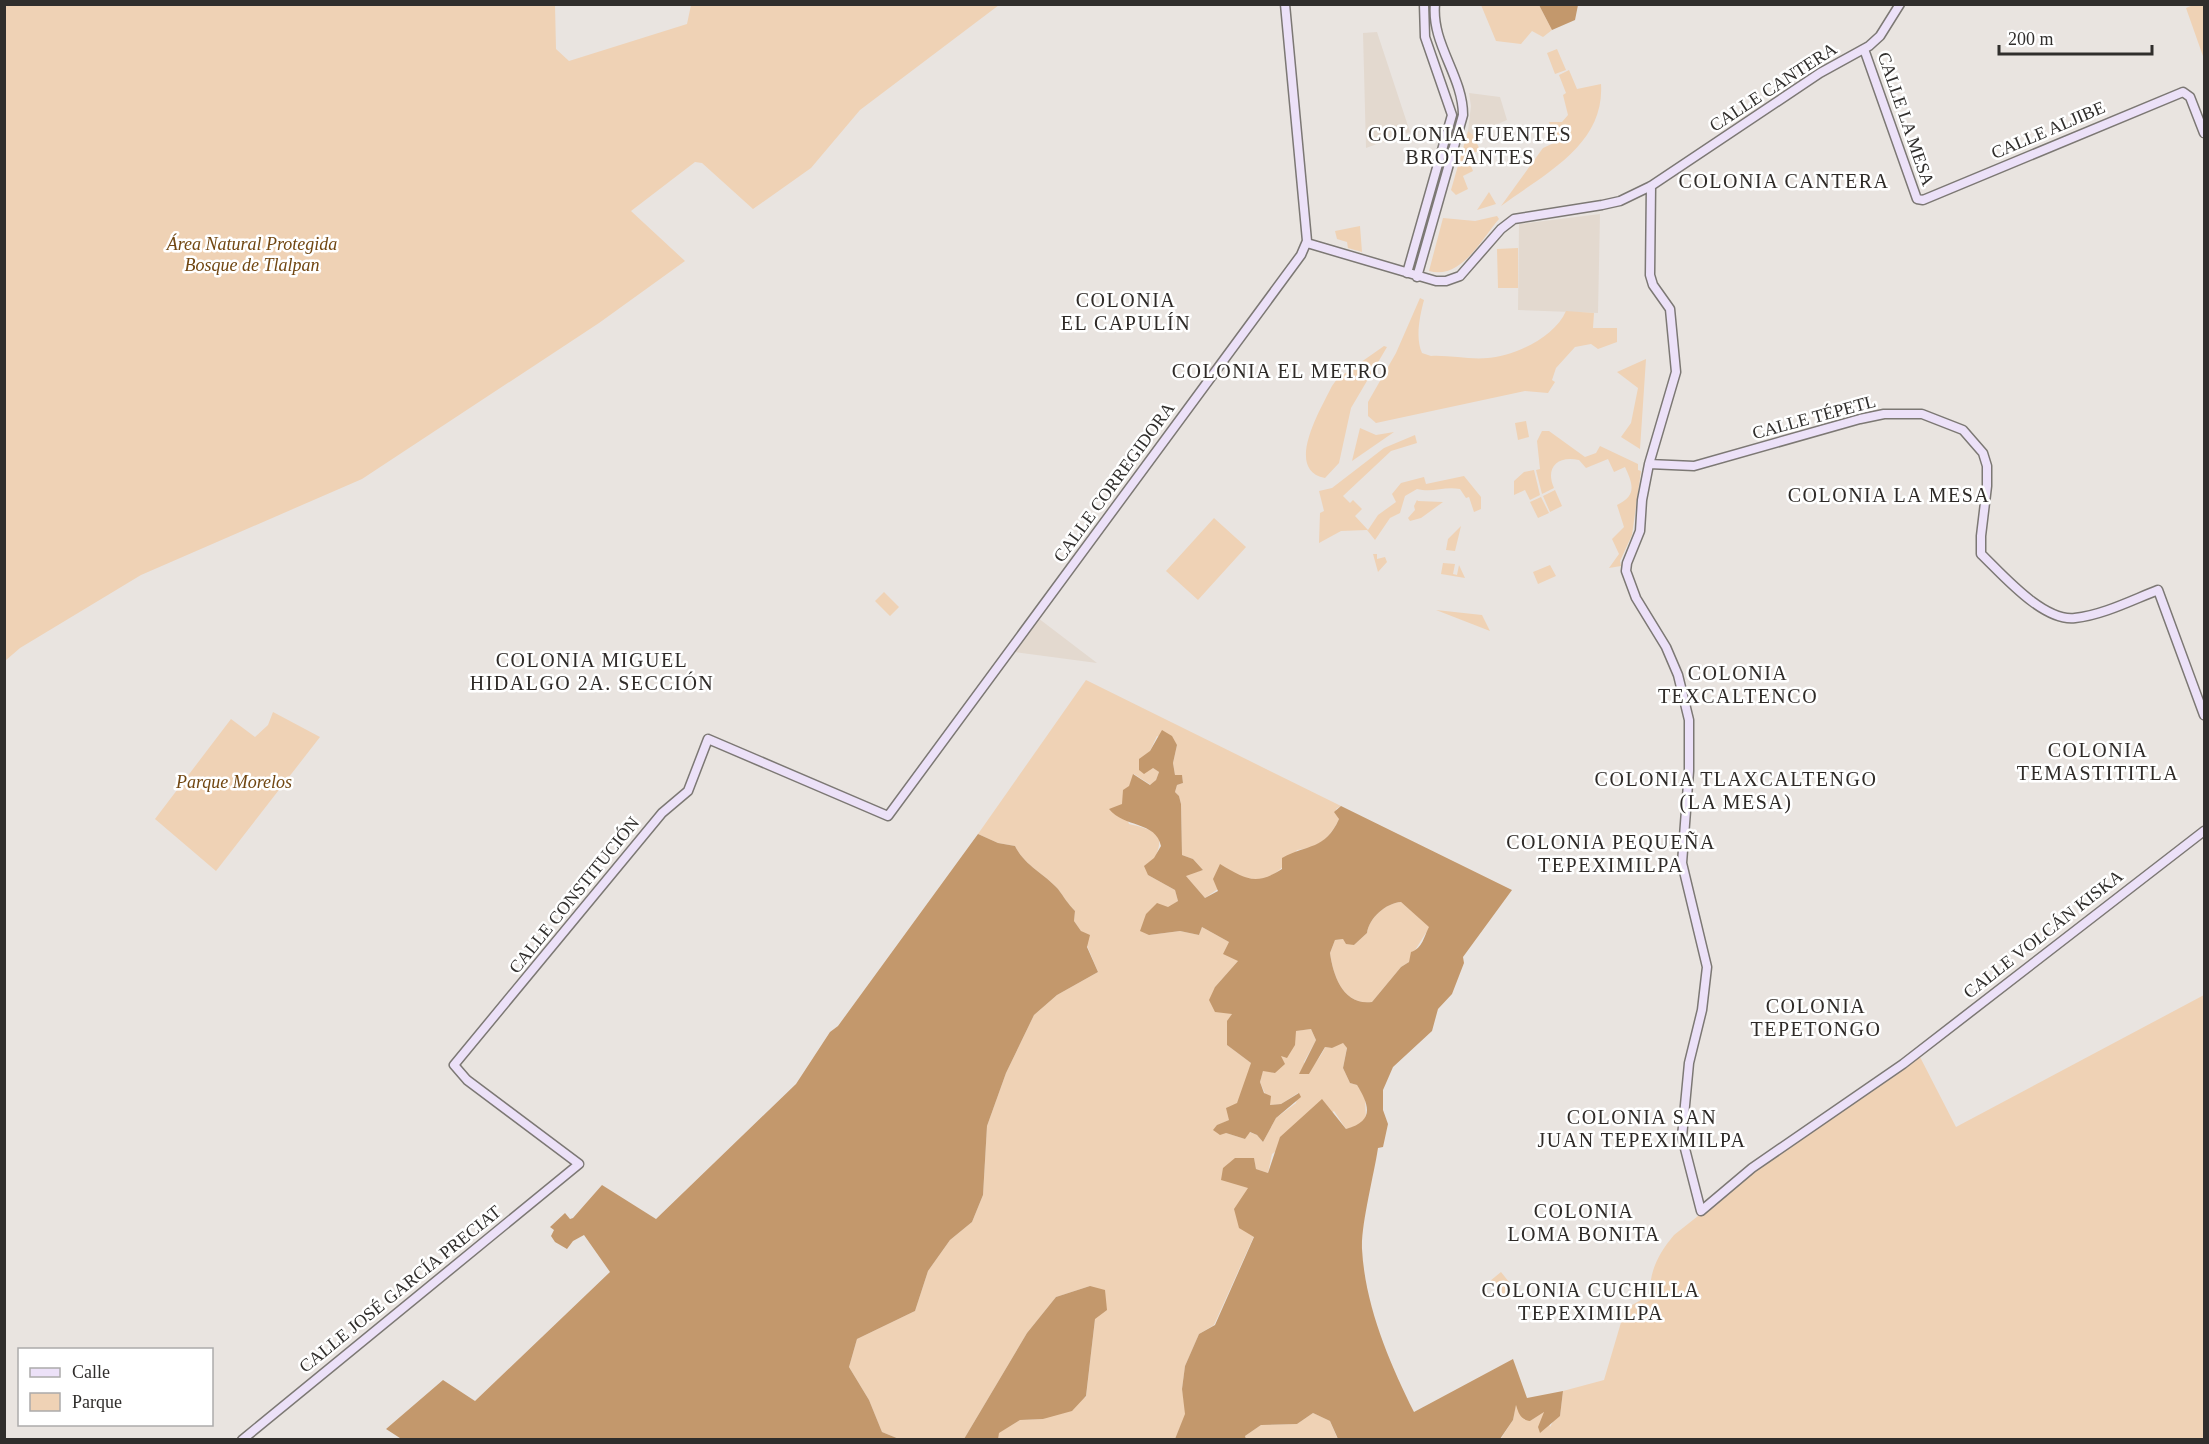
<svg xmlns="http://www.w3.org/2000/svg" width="2209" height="1444" font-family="Georgia,serif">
<rect width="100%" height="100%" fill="#e9e4e0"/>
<path fill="#e3d9cf" d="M1377,32L1410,132L1366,148L1363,33Z
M1469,93L1500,97L1507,120L1473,135L1468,131L1471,106Z
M1600,214L1598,313L1518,310L1519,224Z
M1038,618L1097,663L1015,652Z"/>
<path fill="#efd2b5" d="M4,5H555L556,49L569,61L687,24L691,5H999L860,110L811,168L753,209L702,163L695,162L631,211L685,261L599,323L362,479L141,575L20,648L5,661Z
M1481,5H1539L1552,30L1543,37L1532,31L1521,44L1496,41Z
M2193,5H2204V59L2186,8Z
M1557,49L1566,70L1555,74L1547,53Z
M1569,70L1577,89L1601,84C1605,145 1544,174 1501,206L1543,148L1556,142L1549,122H1562L1568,115L1563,95L1566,93L1559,75Z
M1468,131L1473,135L1480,150L1467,156L1473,171L1463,176L1468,189L1456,195L1451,190Z
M1489,192L1496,204L1477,210Z
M1497,216L1499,219C1481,240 1461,280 1429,271L1443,218L1475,221Z
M1360,226L1362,252L1348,248L1347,242L1337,239L1335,231Z
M1518,248V288H1498L1497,249Z
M1420,298L1424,300C1420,315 1415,338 1422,353L1431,356C1450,355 1470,360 1488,358C1515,356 1555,337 1566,311L1594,313L1593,328H1617V342L1598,349L1591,344L1575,347L1556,368L1552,380L1555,382L1548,393L1525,391L1376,423L1368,416V402L1396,353Z
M1384,346L1387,347L1351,408L1339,463L1325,478C1283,470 1322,407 1332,386L1337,379Z
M1646,359L1640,449L1621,437L1631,423L1638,388L1617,372Z
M1526,421L1529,437L1518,440L1515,423Z
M1360,428L1376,435L1394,432L1352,461Z
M1542,431H1549L1585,457L1596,453L1600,446L1638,464V470L1641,471L1632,535L1620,561L1621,566L1609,568L1619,554L1612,539L1624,527L1617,505C1637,496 1633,484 1625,467L1614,472L1608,459L1586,468L1579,460C1557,455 1545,468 1554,488L1542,494L1536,470L1540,469L1537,441Z
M1415,435L1417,443L1391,451L1343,496L1350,503L1353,500L1362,509L1355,516L1368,530L1378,515L1396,502L1392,494L1401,483L1424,477L1426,484L1464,476L1481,497V509L1474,512L1469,497L1466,498L1460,489C1444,486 1433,493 1417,489L1405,496L1400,513L1390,518L1375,540L1367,530L1341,531L1319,543L1320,513L1324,511L1319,491L1332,488L1384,448Z
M1534,470L1540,495L1530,500L1525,490L1514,495V481L1524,472Z
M1555,490L1562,506L1550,512L1543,496Z
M1541,497L1549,513L1538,518L1530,502Z
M1417,500L1418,501L1443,502L1421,518L1410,521L1408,518L1415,510L1414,506Z
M1214,518L1246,547L1198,600L1166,571Z
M1461,526L1455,551L1446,550L1448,539Z
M1373,554H1377V559L1385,557L1387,562L1378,572Z
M1443,563L1455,564L1453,574L1457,575L1459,565L1465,578L1441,574Z
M1550,565L1556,576L1538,584L1533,572Z
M884,592L899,607L890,616L875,601Z
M1436,610L1482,615L1490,631Z
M1086,680L1341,806L1336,809L1339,819C1330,838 1319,848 1297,850C1280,872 1267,887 1238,875L1205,898L1185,875L1203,870L1193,859L1182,855L1181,804L1179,796L1175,792L1177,785L1183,783L1182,776L1175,775L1173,763L1177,745L1157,736L1150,751L1153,768L1159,772L1156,780L1151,785L1134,774L1122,804L1129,824C1171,833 1161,842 1148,875L1175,890L1178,901L1168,908L1149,935L1180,931L1199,935L1202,927L1229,942L1238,961L1215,987L1232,1013L1227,1045L1251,1063L1247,1082L1229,1120L1218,1125L1226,1133L1245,1139L1249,1132L1257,1135L1263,1142L1276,1118L1296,1103L1298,1093L1281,1104L1270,1105L1260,1082L1263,1070L1275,1073L1280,1056L1295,1031L1311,1029L1316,1040L1304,1062L1309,1074C1313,1063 1321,1058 1325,1047L1332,1048L1342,1042L1347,1047L1343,1068L1350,1083L1357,1085L1365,1097L1366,1120L1360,1125L1346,1129L1334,1111L1272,1154L1268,1173L1256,1169L1254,1159L1249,1188L1254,1236L1214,1325L1199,1334L1185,1366L1182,1389L1186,1414L1175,1439H998V1433L1020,1420L1043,1419L1086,1397L1095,1319L1090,1286L1056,1297L1027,1333L964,1439H899L882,1432L869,1400L849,1367L857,1339L915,1311L928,1271L950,1240L972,1222L983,1195L987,1126L1006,1073L1034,1015L1057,995L1098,972L1081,931L1074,921L1075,911C1068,904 1064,897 1058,889C1044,873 1025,866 1015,846L998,843L978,834Z
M273,712L320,737L216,871L155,819L231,719L255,737L268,725Z
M1401,902L1430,927C1426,932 1409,960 1409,962L1401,967L1372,1002C1343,1006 1333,975 1330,953L1335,940L1343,939L1354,945L1367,933C1369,918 1386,903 1401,902Z
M2204,995V1439L1500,1440L1513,1420L1516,1403L1530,1421L1545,1411L1550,1427L1555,1418L1560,1416L1563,1391L1604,1380L1625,1309L1650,1295C1649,1271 1659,1253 1674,1235L1751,1174L1920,1057L1956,1127Z
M1501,1272L1517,1292L1506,1300L1490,1281Z
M1313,1413L1330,1421L1338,1440H1246L1245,1436L1261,1425L1297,1424Z"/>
<path fill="#c3986c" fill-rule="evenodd" d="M1539,5H1578L1575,20L1552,30Z
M1162,730L1172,736L1177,745L1173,763L1175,775H1182L1183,783L1177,785L1175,792L1179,796L1181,804L1182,855L1193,859L1203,870L1186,876L1205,898L1218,891L1213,879L1220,864C1245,879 1256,886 1282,869V858C1308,844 1325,850 1339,819L1334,812L1341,806L1512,890L1463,957L1464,963L1452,994L1438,1009L1432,1031L1393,1067L1383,1090V1110L1388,1124L1383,1147L1378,1148C1374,1175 1361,1224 1362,1249C1365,1305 1389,1362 1414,1412L1513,1359L1527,1398L1563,1391L1560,1416L1540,1433L1538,1427L1544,1412L1530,1421C1520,1419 1519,1414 1516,1405L1513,1420L1500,1439H1338L1330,1421L1313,1413L1297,1424L1261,1425L1245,1436L1246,1439H1175L1185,1414L1182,1389L1185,1366L1199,1334L1215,1325L1254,1237L1239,1228L1234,1209L1248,1188L1221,1180L1223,1168L1235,1158H1254L1256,1169L1268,1173L1280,1137L1322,1099L1346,1129C1374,1121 1370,1106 1357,1085L1350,1083L1343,1068L1347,1048L1343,1043L1332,1048L1325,1047L1309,1074H1299L1316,1040L1311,1029L1296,1031L1295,1045L1287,1058L1281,1056L1285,1064L1275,1073L1263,1071L1260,1082L1264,1093L1271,1096L1270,1105L1281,1104L1299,1093L1301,1097L1276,1118L1263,1142L1257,1135L1250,1132L1245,1139L1226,1133L1220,1135L1213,1130L1217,1125L1229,1120L1226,1108L1237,1103L1251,1063L1227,1045V1021L1232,1014L1215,1012L1209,1000L1215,987L1238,961L1223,954L1229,942L1202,927L1199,935L1180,931L1149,935L1140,931L1146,914L1157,903L1168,907L1178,901L1175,890L1148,875L1144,866L1154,858L1161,846C1156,821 1124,828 1109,809L1122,804L1123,790L1129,786L1133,774L1150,785L1156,780L1159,772L1153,768L1144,774L1139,770V759L1150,751ZM1401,902L1429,927C1424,936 1423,948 1411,952L1409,962L1401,967L1372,1002C1343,1006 1333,975 1330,953L1335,940L1343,939L1346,944L1354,945L1367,933C1369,918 1386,903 1401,902Z
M978,834L998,843L1015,846C1025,866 1044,873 1058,889C1064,897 1068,904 1075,911L1074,921L1081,931L1090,935L1087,947L1098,972L1057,995L1034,1015L1006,1073L987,1126L983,1195L972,1222L950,1240L928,1271L915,1311L857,1339L849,1367L869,1400L882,1432L899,1439L403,1440L386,1429L443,1380L475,1401L610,1272L584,1235L573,1241L567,1249L555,1242L551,1236L554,1230L550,1227L565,1213L570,1219L573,1218L602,1185L656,1219L796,1084L830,1032L838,1026Z
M1090,1286L1105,1290L1107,1310L1095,1319L1086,1396L1072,1411L1043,1419L1020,1420L999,1433L998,1439H964L1027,1333L1056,1297Z"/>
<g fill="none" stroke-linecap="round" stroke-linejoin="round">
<defs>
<path id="secondary" d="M1864,49L1917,199L1923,200L2183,92L2190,97L2204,133
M1651,186L1650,275L1653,285L1670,309L1676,372L1649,464L1642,500L1640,531L1627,563L1626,571L1636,598L1666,647L1678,675L1689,720V771L1682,863L1707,967L1702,1010L1689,1063L1682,1137L1701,1211L1752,1168L1903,1064L2204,831
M1307,243L1436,281H1446L1460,276L1501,229L1514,219L1602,205L1620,201L1651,186L1820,73L1869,46L1880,36L1900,4
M1407,273L1452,115L1425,37L1424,4
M1417,277L1463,115C1463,76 1431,44 1435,4
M1649,464L1694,466L1860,419L1884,414H1922L1963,430L1983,453L1987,466V486L1981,536V554C2002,574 2043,622 2075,618C2103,615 2132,600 2158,590L2204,715
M242,1440L579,1164L467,1080L454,1065L662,813L688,791L708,739L888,816L1301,255L1307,241L1285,4"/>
</defs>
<use href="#secondary" stroke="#7c7874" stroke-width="11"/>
<use href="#secondary" stroke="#ece1f8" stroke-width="8"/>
</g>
<g text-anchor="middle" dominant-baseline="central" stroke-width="5" stroke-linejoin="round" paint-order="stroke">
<g font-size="18" fill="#302e2c" stroke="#fff">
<text transform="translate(1773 87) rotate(-33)">CALLE CANTERA</text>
<text transform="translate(1906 119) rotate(71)">CALLE LA MESA</text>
<text transform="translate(2048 130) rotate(-23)">CALLE ALJIBE</text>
<text transform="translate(1814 417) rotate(-15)">CALLE TÉPETL</text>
<text transform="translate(1114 482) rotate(-54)">CALLE CORREGIDORA</text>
<text transform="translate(574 895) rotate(-51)">CALLE CONSTITUCIÓN</text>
<text transform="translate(2043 934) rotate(-38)">CALLE VOLCÁN KISKA</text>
<text transform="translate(400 1289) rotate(-39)">CALLE JOSÉ GARCÍA PRECIAT</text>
</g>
<g font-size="18" font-style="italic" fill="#714712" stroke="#fff">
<text x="252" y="244">Área Natural Protegida<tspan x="252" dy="21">Bosque de Tlalpan</tspan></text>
<text x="234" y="782">Parque Morelos</text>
</g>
<g font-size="20" letter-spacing="1.5" fill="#2e2a27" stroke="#fff">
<text x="1470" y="134">COLONIA FUENTES<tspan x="1470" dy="23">BROTANTES</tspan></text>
<text x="1784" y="181">COLONIA CANTERA</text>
<text x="1126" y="300">COLONIA<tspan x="1126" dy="23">EL CAPULÍN</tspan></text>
<text x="1280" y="371">COLONIA EL METRO</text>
<text x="1889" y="495">COLONIA LA MESA</text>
<text x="592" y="660">COLONIA MIGUEL<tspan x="592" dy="23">HIDALGO 2A. SECCIÓN</tspan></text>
<text x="1738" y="673">COLONIA<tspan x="1738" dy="23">TEXCALTENCO</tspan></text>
<text x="2098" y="750">COLONIA<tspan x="2098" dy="23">TEMASTITITLA</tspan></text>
<text x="1736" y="779">COLONIA TLAXCALTENGO<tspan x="1736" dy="23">(LA MESA)</tspan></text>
<text x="1611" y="842">COLONIA PEQUEÑA<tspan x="1611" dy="23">TEPEXIMILPA</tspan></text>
<text x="1816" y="1006">COLONIA<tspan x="1816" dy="23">TEPETONGO</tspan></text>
<text x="1642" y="1117">COLONIA SAN<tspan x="1642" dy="23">JUAN TEPEXIMILPA</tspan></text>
<text x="1584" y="1211">COLONIA<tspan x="1584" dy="23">LOMA BONITA</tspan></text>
<text x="1591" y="1290">COLONIA CUCHILLA<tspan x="1591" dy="23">TEPEXIMILPA</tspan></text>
</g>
</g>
<rect width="2209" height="1444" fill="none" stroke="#302e2c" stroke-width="12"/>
<rect x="18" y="1348" width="195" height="78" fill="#ffffff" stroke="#acabab" stroke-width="1.5"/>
<rect x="30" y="1368" width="30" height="9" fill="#ece1f8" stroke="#acabab" stroke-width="1.5"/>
<text x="72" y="1378" font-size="18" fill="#302e2c">Calle</text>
<rect x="30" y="1393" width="30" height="18" fill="#efd2b5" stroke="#acabab" stroke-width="1.5"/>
<text x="72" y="1408" font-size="18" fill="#302e2c">Parque</text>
<path d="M1999 45v9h153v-9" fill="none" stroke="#302e2c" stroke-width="3"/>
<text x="2008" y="45" font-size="18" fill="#302e2c" stroke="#ffffff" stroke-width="4.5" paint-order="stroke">200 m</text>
</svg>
